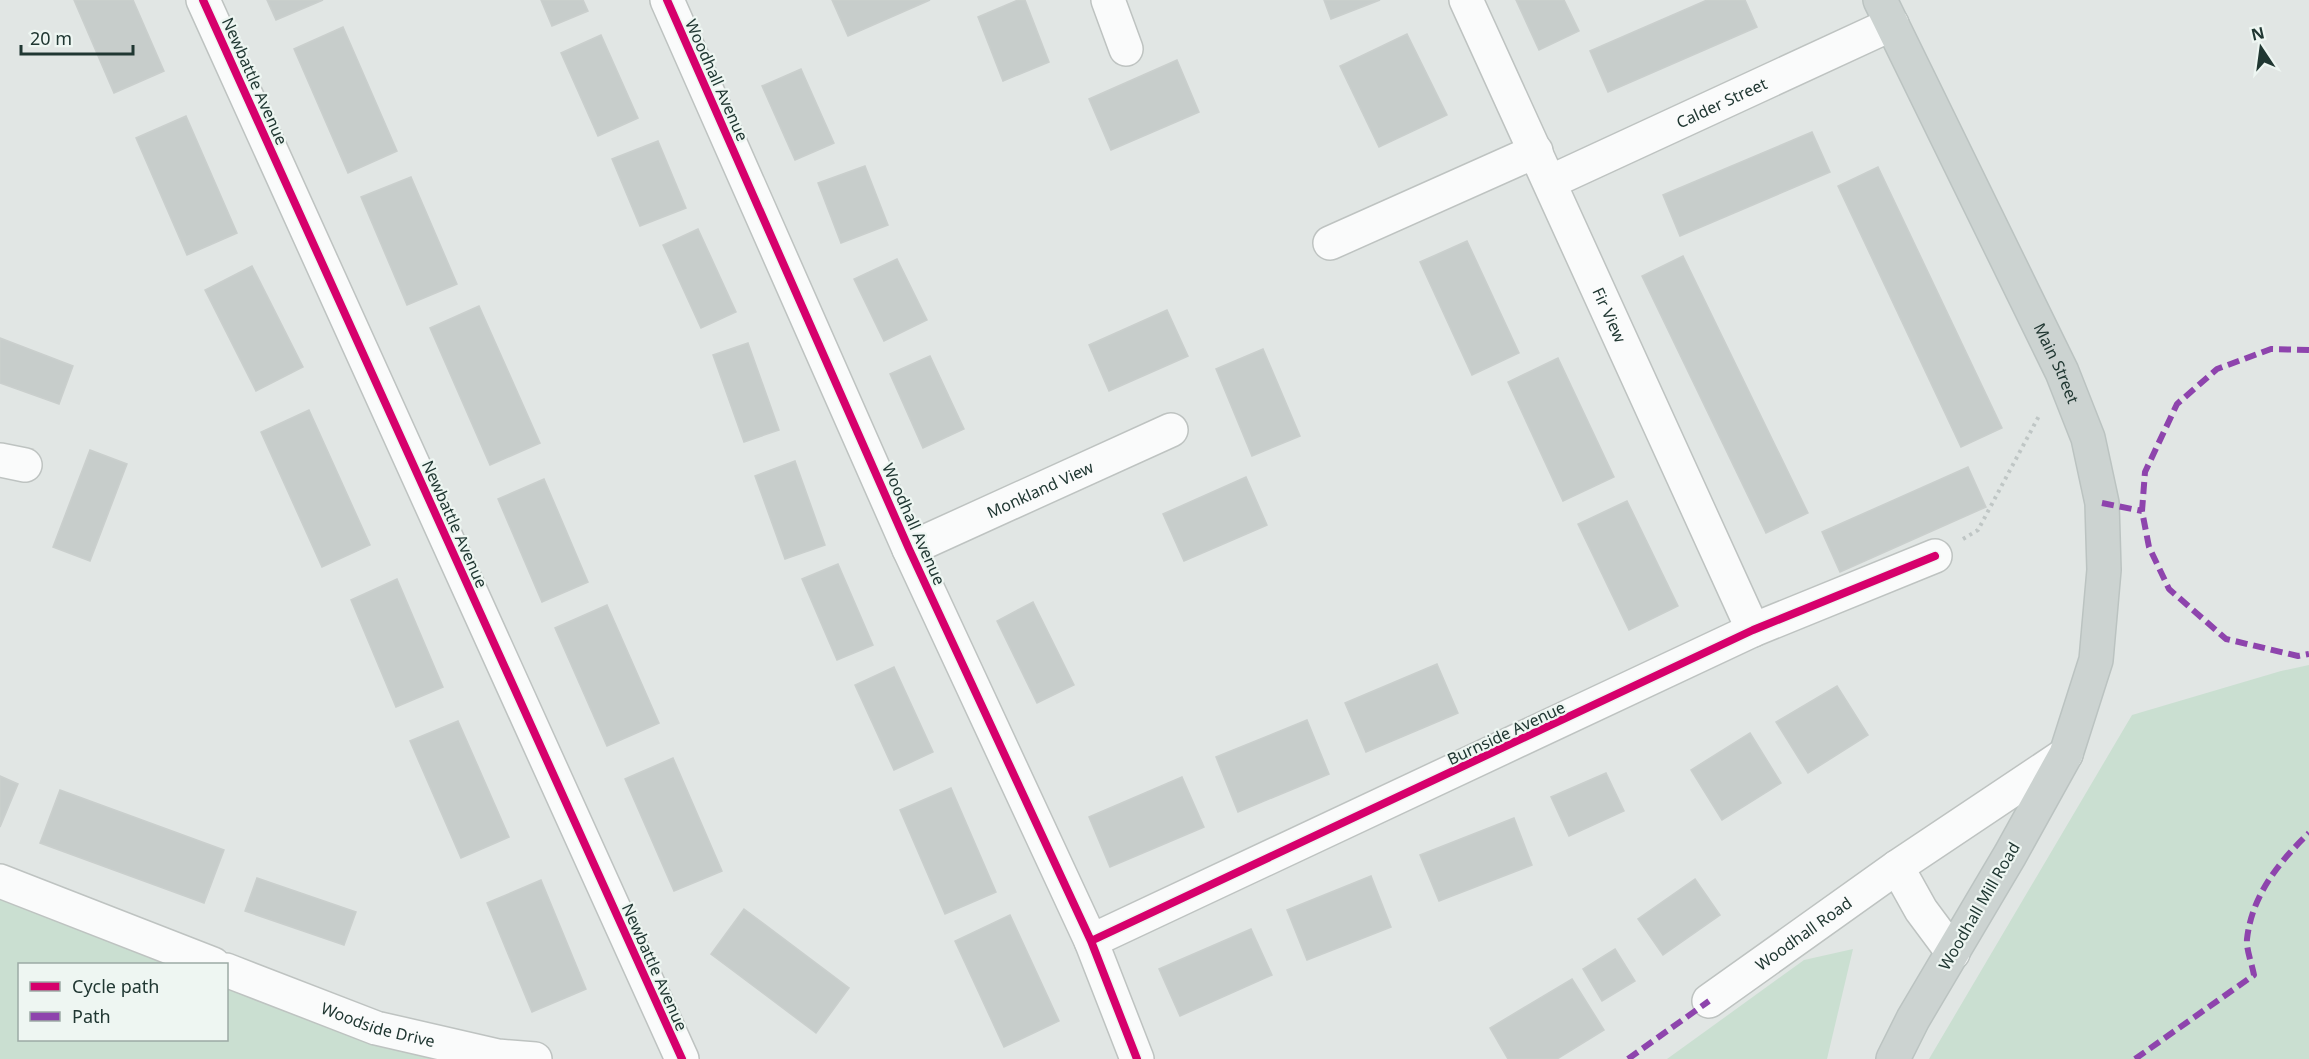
<svg xmlns="http://www.w3.org/2000/svg" width="2309" height="1059" font-family="'Noto Sans',sans-serif">
<rect width="100%" height="100%" fill="#e1e6e4"/>
<path fill="#cadfd1" d="M2309,665V1059H1929L2132,715L2281,671Z
M0,893L182,964H20V1040H226L227,982L476,1059H0Z
M1853,949L1827,1059H1667L1804,960Z"/>
<path fill="#c7cdcb" stroke="#cacfcd" stroke-width="1.5" d="M74,0H133L164,71L114,93Z
M267,0H323L276,20Z
M541,0H583L588,11L552,26Z
M832,0H930L848,36Z
M1018,0H1025L1049,62L1003,81L978,17Z
M1324,0H1380L1331,19Z
M1516,0H1564L1579,31L1539,50Z
M1707,0H1745L1757,27L1608,92L1590,51Z
M343,27L397,151L348,173L294,49Z
M1407,34L1447,115L1379,147L1340,66Z
M601,35L638,118L598,136L561,53Z
M1177,60L1199,112L1111,150L1089,99Z
M801,69L834,143L795,160L762,86Z
M186,116L237,233L187,255L136,138Z
M1812,132L1830,172L1680,236L1663,195Z
M658,141L686,208L640,226L612,159Z
M865,166L888,225L841,243L818,183Z
M1878,167L2002,428L1961,447L1838,186Z
M411,177L457,284L407,305L361,197Z
M698,229L736,312L701,328L663,245Z
M1467,241L1519,353L1472,375L1420,262Z
M1683,256L1808,513L1766,533L1642,276Z
M897,259L927,320L884,341L854,279Z
M252,266L303,367L256,391L205,290Z
M479,306L540,443L490,465L430,328Z
M1167,310L1188,356L1109,391L1089,345Z
M0,338L73,366L59,404L0,383Z
M748,343L779,430L744,442L713,355Z
M1263,349L1300,436L1252,456L1216,369Z
M930,356L964,429L923,448L890,374Z
M1558,358L1614,477L1563,501L1508,382Z
M309,410L370,545L322,567L261,432Z
M90,450L127,464L90,561L53,547Z
M795,461L825,545L785,559L755,476Z
M1968,467L1986,507L1840,572L1822,532Z
M1246,477L1267,525L1184,561L1163,514Z
M544,479L588,582L542,602L498,499Z
M1627,501L1678,606L1629,630L1578,524Z
M838,564L873,645L837,660L802,579Z
M397,579L443,687L396,707L351,600Z
M1033,602L1074,685L1037,703L997,621Z
M607,605L659,723L607,746L555,628Z
M1437,664L1458,713L1366,752L1345,703Z
M894,667L933,752L894,770L855,685Z
M1837,686L1868,735L1808,773L1776,722Z
M1307,720L1329,774L1238,812L1216,757Z
M458,721L509,837L461,858L410,741Z
M1750,733L1781,783L1722,820L1691,770Z
M673,758L722,871L674,891L625,779Z
M1606,773L1624,811L1569,836L1551,797Z
M0,776L18,784L0,827Z
M1182,777L1204,827L1110,867L1089,817Z
M951,788L996,892L945,914L900,810Z
M60,790L224,850L204,903L40,843Z
M1514,818L1532,865L1439,901L1420,855Z
M1371,876L1391,927L1307,960L1287,910Z
M257,878L356,912L344,945L245,911Z
M1695,879L1720,915L1663,955L1638,919Z
M541,880L586,989L532,1012L487,903Z
M744,909L849,988L816,1033L711,954Z
M1010,915L1059,1021L1004,1047L955,941Z
M1251,929L1272,975L1180,1016L1159,969Z
M1615,949L1635,981L1602,1001L1583,969Z
M1572,979L1604,1030L1557,1059H1508L1490,1028Z"/>
<g fill="none" stroke-linecap="round" stroke-linejoin="round">
<defs>
<g id="minor">
<path d="M203,0L682,1059"/>
<path d="M667,0L909,549L1091,941L1137,1059"/>
<path d="M1108,0L1126,49"/>
<path id="s1" d="M1466,0L1753,630"/>
<path id="s2" d="M1550,182L1892,24"/>
<path d="M1330,243L1536,151"/>
<path d="M0,460L25,465"/>
<path id="s3" d="M909,549L1171,430"/>
<path d="M1897,867L1921,910L1953,953"/>
<path d="M0,881L213,964"/>
<path d="M1091,941L1753,630L1935,556"/>
<path id="s4" d="M226,970L376,1028L498,1056L535,1059"/>
<path id="s5" d="M1709,1001L1897,867L2066,754"/>
</g>
<g id="major">
<path id="s6" d="M1880,0L2062,372L2088,438L2102,503L2104,570L2096,660L2066,754L2010,855L1913,1019L1893,1059"/>
</g>
</defs>
<use href="#minor" stroke="#bec3c1" stroke-width="36"/>
<use href="#major" stroke="#bbc3c1" stroke-width="36"/>
<path stroke="#bfc6c5" stroke-width="4" stroke-dasharray="3 4.5" stroke-linecap="butt" d="M1963,539L1978,530L2040,414"/>
<use href="#minor" stroke="#fafbfb" stroke-width="33"/>
<use href="#major" stroke="#ccd3d1" stroke-width="33"/>
<path stroke="#8e44ad" stroke-width="6" stroke-dasharray="12 6" stroke-linecap="butt" d="M2309,350L2271,349L2217,369L2177,404L2145,472L2142,511L2149,547L2169,589L2226,639L2298,656L2309,654
M2102,503L2142,511
M1628,1059L1709,1001
M2135,1059L2254,975C2252,964 2246,949 2247,939C2252,895 2279,862 2309,833"/>
<defs>
<path id="cycleway" d="M203,0L682,1059
M667,0L909,549L1091,941L1137,1059
M1091,941L1753,630L1935,556"/>
</defs>
<use href="#cycleway" stroke="#eef6f2" stroke-width="11"/>
<use href="#cycleway" stroke="#d6006c" stroke-width="8"/>
</g>
<g text-anchor="middle" dominant-baseline="central" stroke-width="4.5" stroke-linejoin="round" paint-order="stroke">
<g font-size="16" fill="#203732" stroke="#eef6f2">
<text transform="translate(717 80) rotate(66)">Woodhall Avenue</text>
<text transform="translate(255 81) rotate(66)">Newbattle Avenue</text>
<text stroke="none"><textPath href="#s2" startOffset="189">Calder Street</textPath></text>
<text stroke="none"><textPath href="#s1" startOffset="346">Fir View</textPath></text>
<text stroke="none"><textPath href="#s6" startOffset="404">Main Street</textPath></text>
<text stroke="none"><textPath href="#s3" startOffset="144">Monkland View</textPath></text>
<text transform="translate(455 524) rotate(66)">Newbattle Avenue</text>
<text transform="translate(914 524) rotate(66)">Woodhall Avenue</text>
<text transform="translate(1506 733) rotate(-25)">Burnside Avenue</text>
<text transform="translate(1979 906) rotate(-60)">Woodhall Mill Road</text>
<text stroke="none"><textPath href="#s5" startOffset="116">Woodhall Road</textPath></text>
<text transform="translate(655 967) rotate(66)">Newbattle Avenue</text>
<text stroke="none"><textPath href="#s4" startOffset="162">Woodside Drive</textPath></text>
</g>
</g>
<rect x="18" y="963" width="210" height="78" fill="#eef6f2" stroke="#9caaa5" stroke-width="1.5"/>
<rect x="30" y="982" width="30" height="9" fill="#d6006c" stroke="#9caaa5" stroke-width="1.5"/>
<text x="72" y="993" font-size="18" fill="#203732">Cycle path</text>
<rect x="30" y="1012" width="30" height="9" fill="#8e44ad" stroke="#9caaa5" stroke-width="1.5"/>
<text x="72" y="1023" font-size="18" fill="#203732">Path</text>
<g transform="translate(2261 48) rotate(347)" stroke="#eef6f2" stroke-width="4.5" paint-order="stroke">
<path d="M0-4.5L10 22L0 15L-10 22Z" fill="#203732"/>
<text y="-9" font-size="16" font-weight="bold" text-anchor="middle" fill="#203732">N</text>
</g>
<path d="M21 45v9h112v-9" fill="none" stroke="#203732" stroke-width="3"/>
<text x="30" y="45" font-size="18" fill="#203732" stroke="#eef6f2" stroke-width="4.5" paint-order="stroke">20 m</text>
</svg>
